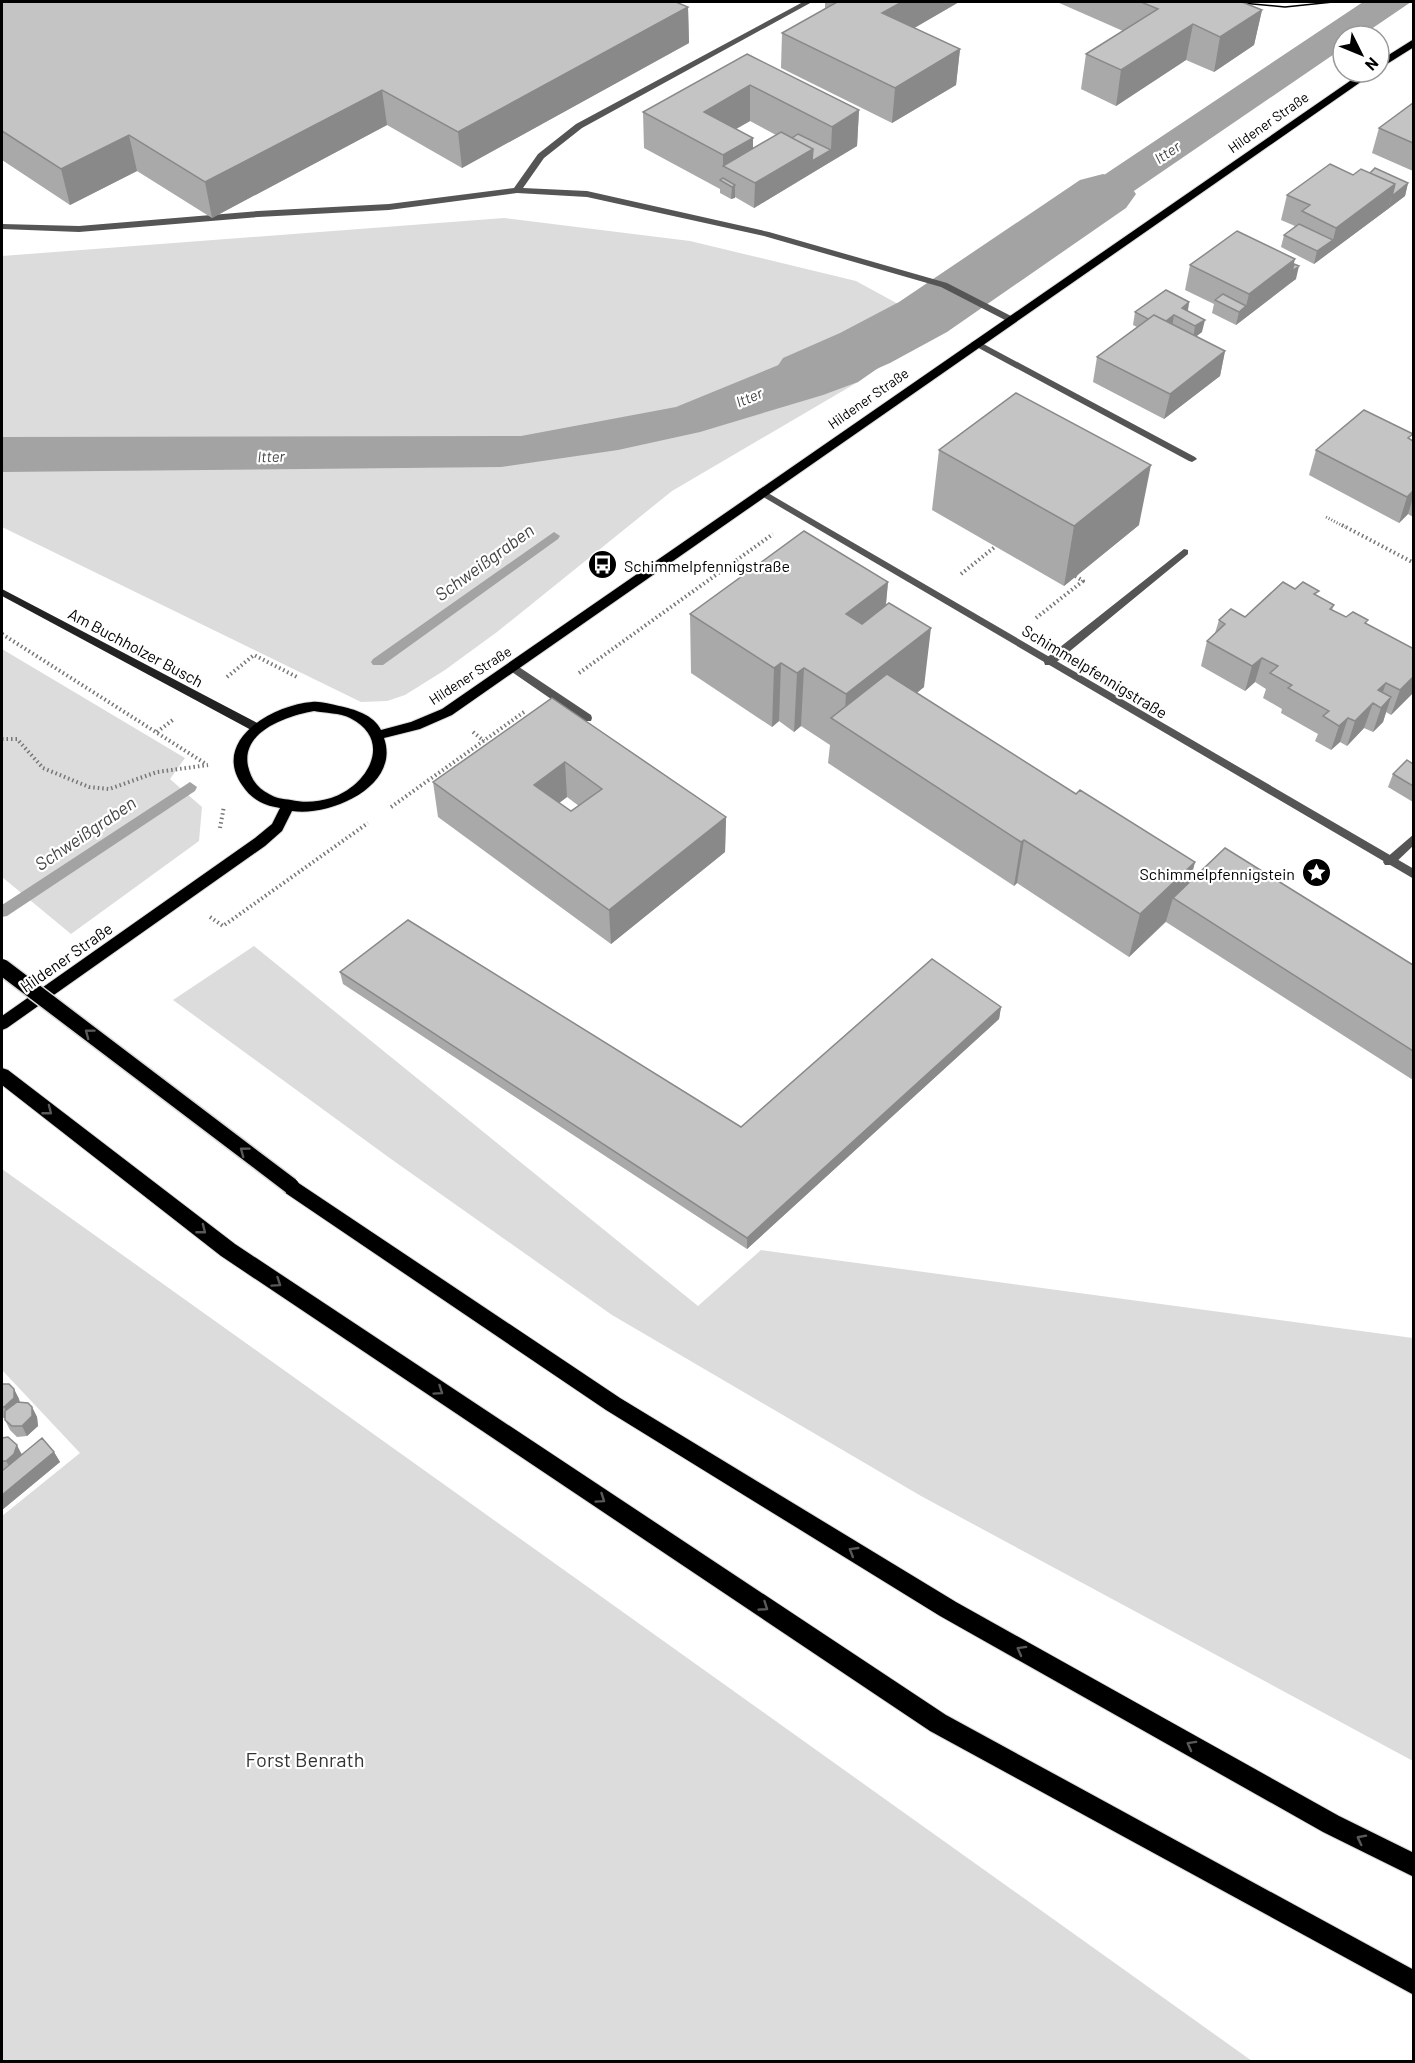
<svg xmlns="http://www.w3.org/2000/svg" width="1415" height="2063" font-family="Barlow,sans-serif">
<rect width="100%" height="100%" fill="#fff"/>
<path fill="#dcdcdc" d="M504,218L690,241L856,281L911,311L926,332L858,382L672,491L497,632L445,670L405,695L387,701L361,702L2,527V256Z
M2,649L185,758L170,779L202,807L199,841L71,934L2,877Z
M254,946L698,1306L761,1250L1413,1338V1761L921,1496L612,1315L391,1159L173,1000Z
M2,1169L1252,2061H2V1516L80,1453L2,1370Z"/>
<path fill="#a3a3a3" d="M1363,2H1411L1361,36H1343V48L1014,273L981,257Z
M911,311L939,326L858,382L823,395L700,432L618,450L501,467L2,472V437L521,436L676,407Z"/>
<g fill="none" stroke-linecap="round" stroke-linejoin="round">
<path fill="#a3a3a3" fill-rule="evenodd" d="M554,532L560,536L558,539L383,665H373L371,662L373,659Z
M190,782L197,787L195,791L7,916L2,917V905Z"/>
<path fill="#a3a3a3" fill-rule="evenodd" d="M1103,174L1126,180L1136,194L1126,208L947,332L890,363L833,388L808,395L783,388L773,373L783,358L840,333L899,302L1080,180Z"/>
<defs>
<path id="primary" d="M1414,39V47L1379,69V61Z
M1363,72H1375L452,715L420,729L384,738C401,786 330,817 292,811L282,831L265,846L7,1028L2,1030V1016L255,838L272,824L280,808C264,806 251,799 242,785C211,740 273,705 312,702C320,701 330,704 339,706C354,709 374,715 381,730L411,722L442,709ZM314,711C325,713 340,713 350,718C394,740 368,786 331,798C318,802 304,803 291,800C283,799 275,798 269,794C257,788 251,779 248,766C241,731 287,716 314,711Z"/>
<path id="highway" d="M2,1068L8,1070L235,1244L946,1715L1414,1970V1995L930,1731L221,1256L2,1085Z
M291,1178L620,1398L956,1602L1339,1816L1414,1853V1877L1323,1832L940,1616L606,1410L284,1192L282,1186L284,1180Z"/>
</defs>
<use href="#primary" stroke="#dbdbdb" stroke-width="2"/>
<use href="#highway" stroke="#dbdbdb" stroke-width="2"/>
<path stroke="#777" stroke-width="3" stroke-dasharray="1 2" stroke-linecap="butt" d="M1326,517L1345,527"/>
<path stroke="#777" stroke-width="4" stroke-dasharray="1.5 3" stroke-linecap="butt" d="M1342,525L1414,563
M961,574L996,546
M1036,618L1083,581L1075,576
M2,634L206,764
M579,673L773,534
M227,677L254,655L297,677
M157,732L174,719
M473,732L484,741
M2,739H17L43,768L89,787L109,789L157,772L208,765
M391,807L524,712
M220,828L224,806
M210,917L223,926L368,823"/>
<path fill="#555" fill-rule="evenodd" d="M803,2H812L582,128L544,158L523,188L587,191L769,232L947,283L1013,317V321H1007L941,287L764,236L587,197L517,193L389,210L258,217L79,232L2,229V224L79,226L258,211L389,204L514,188L538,154L576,124Z
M976,340L1195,457L1197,459L1192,462L1189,461L973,345L971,343Z
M1184,549L1188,550V554L1053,665H1045L1044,662L1045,659Z
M513,663L591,715L592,718L591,721H583L509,670L508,667Z
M1414,834V845L1393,865H1385L1383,862L1385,859Z"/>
<path fill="#555" fill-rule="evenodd" d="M761,489L1414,869V879L758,494V490Z"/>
<path fill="#222" fill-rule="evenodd" d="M2,589L261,725L262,728L257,732L253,731L2,596Z"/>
<use href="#primary" fill="#000" fill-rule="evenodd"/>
<use href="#highway" fill="#000" fill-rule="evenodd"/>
<path stroke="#000" stroke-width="1.5" d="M1231,2L1285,7L1333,2"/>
<defs>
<path id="highway-bridge" d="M2,967L291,1186"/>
</defs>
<use href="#highway-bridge" stroke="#dbdbdb" stroke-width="19" stroke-linecap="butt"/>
<use href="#highway-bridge" stroke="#000" stroke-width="16"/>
</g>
<path fill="#a9a9a9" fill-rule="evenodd" d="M2,2L688,7L689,43L462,168L387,125L212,218L137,171L70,205L2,160Z
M825,2H959L914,28L960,49L956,85L892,123L781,68L782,33L825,9Z
M1057,2H1242L1262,10L1254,45L1214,72L1186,60L1116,106L1081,89L1086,54L1123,31Z
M747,54L859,110L857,146L754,208L735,197L731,199L720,193V189L644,148L643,112ZM750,121L776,135L753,148V138L736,129Z
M1413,103V171L1372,153L1379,128Z
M1370,173L1408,183L1405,196L1314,264L1281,247L1284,235L1295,226L1281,220L1287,195L1353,175Z
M1294,264L1296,279L1236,325L1212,313L1214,304L1185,290L1190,265Z
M1189,302L1188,311L1202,332L1196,336L1225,351L1220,376L1164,419L1093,382L1097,357L1137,327L1133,325L1135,312Z
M1411,440L1413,441V517L1408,514L1399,523L1309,475L1316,450Z
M939,450L1139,525L1064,586L932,510Z
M888,582L886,606L924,687L917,693L1076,794L1195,862L1190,882L1413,965V1080L1166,922L1129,957L1017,883L1014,886L828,763L830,745L801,726L794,732L779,721L772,727L691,673L690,614Z
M1295,589L1317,596L1334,605L1332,610L1346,617L1367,624L1413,693L1391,715L1386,712L1383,722L1373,732L1364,728L1347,746L1340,742L1331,750L1315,741L1318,734L1281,713L1282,709L1263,698L1266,689L1255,682L1245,691L1201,666L1207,641L1215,633L1219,620L1245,617Z
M552,698L726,817L725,852L611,944L438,817L433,782ZM567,797L579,806L571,811L559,803Z
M1413,764V802L1388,787L1393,774Z
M340,972L741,1127L1001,1007L999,1019L747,1249L343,984Z
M2,1379V1384L14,1389L19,1399L20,1402L32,1407L37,1417L38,1426L27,1436L17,1437L10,1430L5,1420V1418H2Z
M2,1438L22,1454L54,1452L60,1462L2,1510Z"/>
<path fill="#898989" d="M902,2H959L880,48L882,13Z
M688,7L689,43L462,168L458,132Z
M1262,10L1254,45L1214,72L1220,37Z
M1193,24L1186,60L1116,106L1121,70Z
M960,49L956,85L892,123L895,88Z
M750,85V121L706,146L704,112Z
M382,90L387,125L212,218L205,182Z
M859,110L857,146L812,173V161L831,150L832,127Z
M129,135L137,171L70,205L61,169Z
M753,138V173L723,166V155Z
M813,149L812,173L754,208L755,183Z
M1408,183L1405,196L1388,209L1392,196Z
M1395,184L1388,209L1314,264L1317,251L1333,240L1336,228Z
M735,185V198L731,199L732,187Z
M1295,259L1289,284L1236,325L1239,312L1246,306L1249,294Z
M1299,266L1296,279L1289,284L1292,271Z
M1189,302L1187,315L1182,308Z
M1174,315L1172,328L1160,325Z
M1205,320L1202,332L1193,339L1195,326Z
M1225,351L1220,376L1164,419L1170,394Z
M1151,465L1139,525L1064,586L1074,526Z
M1413,491V498L1408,514L1399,523L1407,497Z
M888,582L882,641L846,614Z
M931,628L924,687L861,738L844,726L846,694Z
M1262,658L1255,682L1245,691L1252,666Z
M781,663L779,721L772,727L774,668Z
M804,668L801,726L794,732L797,673Z
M1413,677V693L1391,715L1400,690Z
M1386,683L1378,706V690Z
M1391,697L1383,722L1373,732L1381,708Z
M1373,703L1364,728L1347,746L1355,721Z
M1348,718L1340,742L1331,750L1339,726Z
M565,762L567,797L537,820L534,785Z
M726,817L725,852L611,944L609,910Z
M1024,840L1017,883L1014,886L1021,842Z
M1195,862L1183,905L1173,898L1166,921L1129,957L1140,914Z
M1001,1007L999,1019L747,1249V1238Z
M14,1389L19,1399L20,1408L9,1418L4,1407Z
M32,1407L37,1417L38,1426L27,1436L22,1426Z
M17,1445L22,1455L12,1471L6,1461Z
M54,1452L60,1462L2,1510V1495Z"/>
<path fill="#c4c4c4" stroke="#898989" stroke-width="1.5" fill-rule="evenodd" d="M2,2H676L688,7L458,132L382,90L205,182L129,135L61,169L2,131Z
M837,2H902L882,13L960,49L895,88L782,33Z
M1141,2H1242L1262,10L1220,37L1193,24L1121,70L1086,54L1158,9Z
M747,54L859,110L832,127L750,85L704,112L753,138L723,155L643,112Z
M1413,103V143L1379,128Z
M781,132L813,149L755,183L723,166Z
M798,134L831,150L812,161L813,149L792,138Z
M1330,164L1353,175L1361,169L1395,184L1336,228L1302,211L1310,205L1287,195Z
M1375,168L1408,183L1392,196L1395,184L1370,173Z
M723,178L735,185L732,187L720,180Z
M1299,224L1333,240L1317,251L1284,235Z
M1237,231L1295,259L1249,294L1190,265Z
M1294,264L1299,266L1292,271Z
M1166,290L1189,302L1182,308L1205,320L1195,326L1174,315L1166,321L1154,315L1148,319L1135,312Z
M1223,294L1246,306L1239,312L1215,300Z
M1154,315L1225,351L1170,394L1097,357Z
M1016,393L1151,465L1074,526L939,450Z
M1364,410L1413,434L1408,438L1413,441V491L1407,497L1316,450Z
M804,531L888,582L846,614L862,624L889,603L931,628L846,694L804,668L797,673L781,663L774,668L690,614Z
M1283,582L1295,589L1303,582L1319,591L1314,594L1334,605L1330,609L1346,617L1353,612L1368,620L1365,623L1412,648L1413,646V677L1400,690L1386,683L1378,690L1391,697L1381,708L1373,703L1355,721L1348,718L1339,726L1323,716L1329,711L1288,688L1292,685L1270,673L1278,666L1262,658L1252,666L1207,641L1225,624L1219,620L1231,609L1245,617Z
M887,674L1076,794L1080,790L1195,862L1140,914L1024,840L1021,842L831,718Z
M552,698L726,817L609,910L433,782ZM565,762L602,789L571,811L534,785Z
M1407,760L1413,764V786L1393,774Z
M1225,848L1413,965V1051L1173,898Z
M408,920L741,1127L932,959L1001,1007L747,1238L340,972Z
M2,1384H9L14,1389V1398L4,1407H2Z
M17,1402L28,1403L32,1407V1416L22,1426H12L5,1420V1411Z
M8,1437L17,1445L14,1454L6,1461H2V1438Z
M42,1438L54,1452L2,1495V1471Z"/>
<defs><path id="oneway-chevron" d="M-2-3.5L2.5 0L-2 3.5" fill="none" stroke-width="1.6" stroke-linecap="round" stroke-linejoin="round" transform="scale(1.5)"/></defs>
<g stroke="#595959">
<use href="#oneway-chevron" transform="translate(89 1033) rotate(-143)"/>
<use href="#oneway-chevron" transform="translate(48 1111) rotate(38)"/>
<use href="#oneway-chevron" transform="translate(244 1151) rotate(-143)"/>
<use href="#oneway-chevron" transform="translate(202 1230) rotate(38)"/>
<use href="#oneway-chevron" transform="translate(277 1283) rotate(34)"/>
<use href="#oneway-chevron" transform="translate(439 1391) rotate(34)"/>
<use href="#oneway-chevron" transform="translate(601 1499) rotate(34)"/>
<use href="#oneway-chevron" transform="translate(853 1551) rotate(-149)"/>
<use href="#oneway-chevron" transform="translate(764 1607) rotate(34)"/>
<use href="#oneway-chevron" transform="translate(1021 1650) rotate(-151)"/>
<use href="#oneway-chevron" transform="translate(1191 1745) rotate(-151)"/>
<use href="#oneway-chevron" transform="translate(1361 1839) rotate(-153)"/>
</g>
<defs>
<symbol id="bus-disc" viewBox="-11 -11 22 22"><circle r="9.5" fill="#000" stroke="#fff"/><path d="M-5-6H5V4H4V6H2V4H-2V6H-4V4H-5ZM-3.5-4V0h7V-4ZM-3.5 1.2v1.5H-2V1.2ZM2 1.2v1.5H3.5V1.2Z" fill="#fff"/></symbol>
<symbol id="sight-disc" viewBox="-11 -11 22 22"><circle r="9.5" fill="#000" stroke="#fff"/><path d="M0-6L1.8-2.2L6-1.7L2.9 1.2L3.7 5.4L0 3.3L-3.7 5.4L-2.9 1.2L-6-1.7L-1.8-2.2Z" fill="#fff"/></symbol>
</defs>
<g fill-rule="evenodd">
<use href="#bus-disc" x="586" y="548" width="33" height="33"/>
<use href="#sight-disc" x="1300" y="856" width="33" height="33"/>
</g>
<g text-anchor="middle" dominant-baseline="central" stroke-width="4.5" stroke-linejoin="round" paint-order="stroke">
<g font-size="14" fill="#000" stroke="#fff">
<text transform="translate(1268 122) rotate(-35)">Hildener Straße</text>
<text transform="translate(868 398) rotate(-35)">Hildener Straße</text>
<text transform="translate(470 675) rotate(-33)">Hildener Straße</text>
</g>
<g font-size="15" font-style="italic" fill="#444" stroke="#fff">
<text transform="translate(1167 152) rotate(-34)">Itter</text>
<text transform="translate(749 397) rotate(-23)">Itter</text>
<text transform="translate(271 456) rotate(-1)">Itter</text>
</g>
<g font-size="16" fill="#000" stroke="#fff" text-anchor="start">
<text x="624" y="565">Schimmelpfennigstraße</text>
<text x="1295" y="873" text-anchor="end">Schimmelpfennigstein</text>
</g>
<g font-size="16" fill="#000" stroke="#fff">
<text transform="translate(136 647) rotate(28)">Am Buchholzer Busch</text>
<text transform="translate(1095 671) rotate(31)">Schimmelpfennigstraße</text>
<text transform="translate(66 957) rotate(-35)">Hildener Straße</text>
</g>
<g font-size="18" font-style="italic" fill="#444" stroke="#fff">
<text transform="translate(484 562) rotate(-36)">Schweißgraben</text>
<text transform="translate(85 833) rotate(-34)">Schweißgraben</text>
</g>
<g font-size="20" fill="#333" stroke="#fff">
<text x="305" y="1759">Forst Benrath</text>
</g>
</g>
<rect width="1415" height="2063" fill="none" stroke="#000000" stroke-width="6"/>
<g transform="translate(1361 54) rotate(133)"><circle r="28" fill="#ffffff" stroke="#999999" stroke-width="1.5"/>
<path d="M0-4.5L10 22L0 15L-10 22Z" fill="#000000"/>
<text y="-9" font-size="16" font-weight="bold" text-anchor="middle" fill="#000000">N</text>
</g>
</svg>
